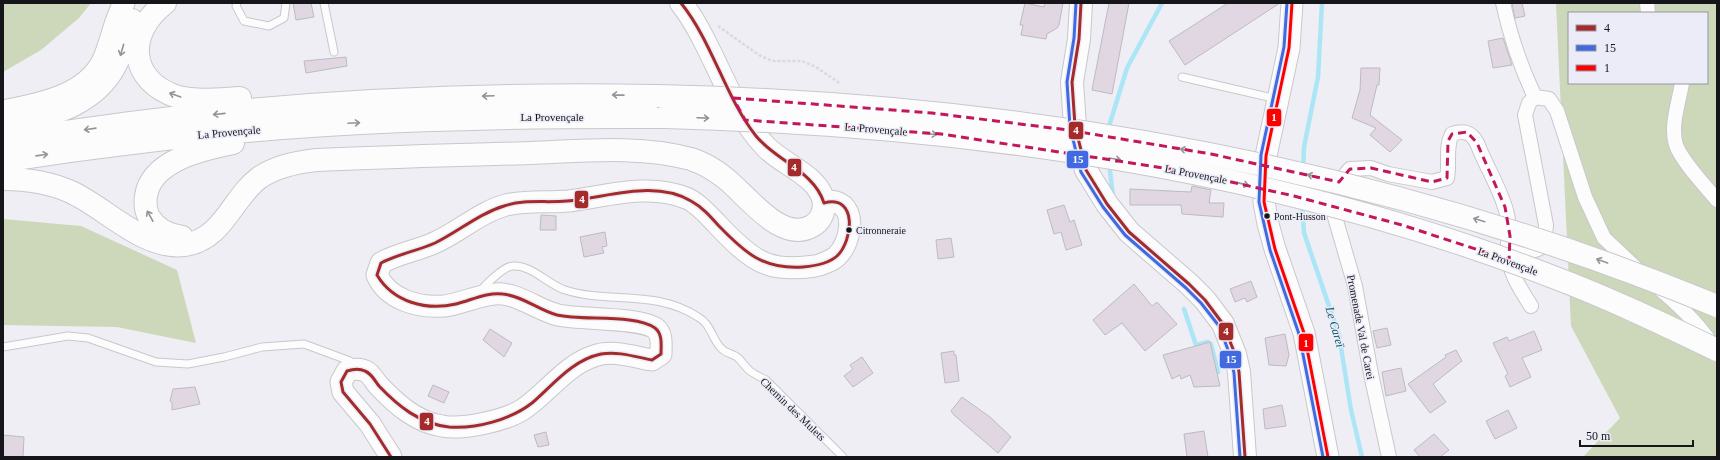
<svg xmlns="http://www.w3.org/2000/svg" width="1720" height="460" font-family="'Times New Roman',serif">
<rect width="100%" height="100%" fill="#eeeef4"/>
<path fill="#ccd8b9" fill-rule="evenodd" d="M3,3H91L79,18L41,50L3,72Z
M1556,3H1717V457H1583L1620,418L1571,326ZM1569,13H1707V83H1569Z
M3,219L81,226L177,270L196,343L117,327L3,325Z"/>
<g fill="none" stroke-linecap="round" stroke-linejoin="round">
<path stroke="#ace6f6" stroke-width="4.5" d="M1109,132L1110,123L1127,68L1162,3
M1109,163L1113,196
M1303,170L1304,147L1318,77L1322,3
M1302,204L1304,233L1339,335L1351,410L1362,457
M1184,309L1196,345L1208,342L1211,344L1218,372"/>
</g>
<path fill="#e0d7e3" stroke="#bcbbbf" d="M293,3H311L314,17L296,20Z
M1025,3L1044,7L1045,3H1063L1059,25L1057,28L1047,34L1046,39L1021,35L1023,25H1020Z
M1109,3H1129L1112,94L1092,90Z
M1228,3H1280L1185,65L1169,41Z
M1512,3H1522L1525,16L1515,18Z
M1503,38L1512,65L1493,68L1488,41Z
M346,57L347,66L306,73L304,61Z
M1361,68H1380L1379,85H1377L1370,115L1402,140L1390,152L1370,135L1376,128L1352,118L1360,90Z
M1192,186L1211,190L1209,203H1224L1223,217L1182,214L1181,205H1130V189L1191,192Z
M1064,205L1070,222L1074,220L1082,245L1066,250L1061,232L1054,234L1047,210Z
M541,215L556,216V230H540Z
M605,232L607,246L602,247L604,253L584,257L580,237Z
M951,238L954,257L938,259L936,240Z
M1251,281L1257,297L1247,302L1245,298L1235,302L1230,289Z
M1134,284L1152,306L1157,302L1177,324L1145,351L1122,323L1105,335L1093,320Z
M1387,328L1391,345L1377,348L1373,331Z
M490,329L512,343L504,357L483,340Z
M1534,331L1542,350L1522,358L1531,377L1510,387L1505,376L1508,374L1493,343L1507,337L1509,341Z
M1285,334L1289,355L1286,366L1269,365L1265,338Z
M1210,342L1220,386L1194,387L1190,375L1181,379L1180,375L1172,379L1163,355Z
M1456,350L1462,361L1433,384L1446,402L1430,413L1408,384L1446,357L1445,355Z
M954,351V355H956L959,381L945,383L941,353Z
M862,357L873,373L853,387L844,376L853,369L850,365Z
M1401,368L1406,391L1386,396L1382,372Z
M433,385L449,392L444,403L428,396Z
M195,387L200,404L172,410V402L170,401L173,389Z
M962,397L990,417L1011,437L998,453L954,415L951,411Z
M1282,405L1286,426L1265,429L1263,409Z
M1508,410L1517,428L1495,439L1486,421Z
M1204,431L1208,457H1187L1184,434Z
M546,432L549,445L538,447L534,435Z
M1434,434L1449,450L1440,457H1420L1414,450Z
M3,435L24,437L23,457H3Z"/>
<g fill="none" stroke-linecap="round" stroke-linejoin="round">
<defs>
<path id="lane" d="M237,3L236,6L244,21L269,26L284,18L286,3
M324,3L334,52
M1182,77L1277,99
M480,292C486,284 504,266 513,266C532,265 547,284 565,290C610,304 655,289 698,317C711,324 712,339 721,348C725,353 733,354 737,357C742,361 745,367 750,371C754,374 760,377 766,380L843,457
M3,347L68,336L88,338L156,362L188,364L224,357L262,347L304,344L350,361L354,365"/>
<path id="street" d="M1503,3C1510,35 1521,68 1535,97
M1647,3L1648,13
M1682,83C1679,102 1670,126 1676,145C1681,160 1706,187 1717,200
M1334,188L1350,169L1371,168L1388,174L1432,182L1447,178C1450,163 1445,147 1452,134C1464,130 1471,132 1477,143C1486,167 1501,189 1507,214C1511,229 1507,239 1508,253C1510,275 1520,288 1531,306
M1330,200L1355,286L1371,374L1389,457
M1510,236C1520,250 1529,255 1544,246L1546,225L1525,115L1529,103L1535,97L1549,99L1557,111L1585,197L1604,238L1639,271
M1661,290C1681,307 1699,324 1713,346"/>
<path id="secondary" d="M1292,3L1289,48L1266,156L1264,202L1268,224L1275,249L1304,333L1328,457
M3,111C38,104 86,96 103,60C111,42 114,21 124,3
M391,457L370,424L343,392L341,382L347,371C353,369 361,368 367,372C372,375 375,382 379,386C396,404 416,422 442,426C462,430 504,421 522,410C547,394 564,366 594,356C612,349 634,357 652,360L661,354C661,345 663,334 655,328C637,317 581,320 558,315C537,310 517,292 495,294C478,295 461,304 444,306C419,308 388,300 377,275L381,263C399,253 416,251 434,243C459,232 480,212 506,205C527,200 548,203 569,201C608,196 648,183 686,198C697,202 708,215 716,223C729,237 749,258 767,264C781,269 801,268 815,266C821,265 833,260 837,256C850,244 858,209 836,202C832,201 827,202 824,203"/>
<path id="primary" d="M681,3C691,15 698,28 705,42C723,77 738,118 766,147C783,165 820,176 824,203
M1081,3L1079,39L1072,82L1075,126L1086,170L1107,204L1129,232L1189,284L1205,300L1223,324L1235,354L1239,372L1245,457"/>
<path id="highway" d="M165,3C126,33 128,81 178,97C198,102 221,99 240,98
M3,128C45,116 93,108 115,66C123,52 125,35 132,20
M3,142C219,105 439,92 657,96
M3,161C46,154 89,148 132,143C309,121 486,116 665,117
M3,179C27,179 49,182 71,192C106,208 144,250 184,245C223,240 232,198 259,178C276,166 297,162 317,160C388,157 460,155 531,153C583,151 640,145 691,159C703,163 715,170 725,178C747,195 781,244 812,226C821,221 824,212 824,203
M182,237C168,235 156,229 149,217C145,210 145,203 146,196C151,160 204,149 233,143"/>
</defs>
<use href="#lane" stroke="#c8c8cc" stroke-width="9"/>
<use href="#street" stroke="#c8c8cc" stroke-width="16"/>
<use href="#secondary" stroke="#c8c8cc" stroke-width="23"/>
<use href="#primary" stroke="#c8c8cc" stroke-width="24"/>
<use href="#highway" stroke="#c8c8cc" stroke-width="24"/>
<path stroke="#dadadb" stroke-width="2.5" stroke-dasharray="3 2" stroke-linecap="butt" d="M718,26L759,55L772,61H802L816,67L841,84"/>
<use href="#lane" stroke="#fcfcfd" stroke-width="7"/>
<use href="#street" stroke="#fcfcfd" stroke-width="14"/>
<use href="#secondary" stroke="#fcfcfd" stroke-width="21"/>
<use href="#primary" stroke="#fcfcfd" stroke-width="22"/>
<use href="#highway" stroke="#fcfcfd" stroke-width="22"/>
<defs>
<path id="highway-bridge" d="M657,96C1020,104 1381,167 1717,306
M665,117C966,125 1270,167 1553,277C1609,298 1663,324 1717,350"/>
</defs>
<use href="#highway-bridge" stroke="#c8c8cc" stroke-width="24" stroke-linecap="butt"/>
<use href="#highway-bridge" stroke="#fcfcfd" stroke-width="22"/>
<defs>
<path id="bus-1" d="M1081,3L1079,39L1072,82L1075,126L1086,170L1107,204L1129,232L1189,284L1205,300L1223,324L1235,354L1239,372L1245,457
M391,457L370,424L343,392L341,382L347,371C353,369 359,368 365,371C372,374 375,381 379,386C398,406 420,424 449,427C476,429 510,420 532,403C553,385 572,360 601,354C618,351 636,357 652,360L661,354C661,346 663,334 655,328C635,314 583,321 557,315C538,310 523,296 503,294C487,292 472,300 456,304C426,311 393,302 377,275L381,263C398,254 417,251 435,243C458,232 478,214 504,206C524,199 546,203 567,201C606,198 654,179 691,201C702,207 710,216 718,225C744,252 763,270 803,267C814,266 828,264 837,256C853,241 858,194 824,203C814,171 776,161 756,136C724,95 713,43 681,3"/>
<path id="bus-2" d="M1076,3L1074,38L1067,82L1070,127L1081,172L1103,207L1125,235L1186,288L1201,303L1219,326L1230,355L1234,373L1240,457
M1287,3L1284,47L1261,155L1259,202L1270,250L1299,334L1323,457"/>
<path id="bus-3" d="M1292,3L1289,48L1266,156L1264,202L1275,249L1304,333L1328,457"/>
</defs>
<use href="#bus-1" stroke="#ebecf7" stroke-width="6"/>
<use href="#bus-2" stroke="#ebecf7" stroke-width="6"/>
<use href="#bus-3" stroke="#ebecf7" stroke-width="6"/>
<use href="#bus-1" stroke="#a52a2a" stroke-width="3"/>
<use href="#bus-2" stroke="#4169e1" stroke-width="3"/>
<use href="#bus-3" stroke="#f00" stroke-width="3"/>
</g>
<defs><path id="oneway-shaft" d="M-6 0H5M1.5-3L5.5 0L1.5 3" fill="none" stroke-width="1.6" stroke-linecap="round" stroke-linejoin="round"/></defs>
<g stroke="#949497">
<use href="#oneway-shaft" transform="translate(122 50) rotate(106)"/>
<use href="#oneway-shaft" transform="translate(175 95) rotate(-160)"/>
<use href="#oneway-shaft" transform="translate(618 95) rotate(-179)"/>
<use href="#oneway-shaft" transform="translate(488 96) rotate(178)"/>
<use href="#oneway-shaft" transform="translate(219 114) rotate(174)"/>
<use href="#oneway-shaft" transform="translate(703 118) rotate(2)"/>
<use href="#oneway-shaft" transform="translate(354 123) rotate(-3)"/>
<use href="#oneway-shaft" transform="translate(90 129) rotate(172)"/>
<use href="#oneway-shaft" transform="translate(931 134) rotate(5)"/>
<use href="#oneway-shaft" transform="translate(1186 150) rotate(-170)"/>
<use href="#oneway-shaft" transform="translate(42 155) rotate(-8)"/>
<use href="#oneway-shaft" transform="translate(1115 159) rotate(9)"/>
<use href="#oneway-shaft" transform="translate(1313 176) rotate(-167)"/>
<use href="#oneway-shaft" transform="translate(1243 184) rotate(13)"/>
<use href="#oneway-shaft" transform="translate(150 216) rotate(-119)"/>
<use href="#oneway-shaft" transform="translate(1479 220) rotate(-163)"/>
<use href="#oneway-shaft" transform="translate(1602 261) rotate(-160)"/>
</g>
<path fill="none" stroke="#c2185b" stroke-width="3" stroke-dasharray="8 5" stroke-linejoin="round" d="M733,98L932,113L1068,130L1211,154L1339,182L1350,169L1371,168L1432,182L1447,178L1448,141L1452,134L1467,132L1477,143L1505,207L1510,236L1509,260L1402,225L1294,196L1177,170L941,134L745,120Z"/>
<g fill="#16161a" stroke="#ebecf7" stroke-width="1.5">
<circle cx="1267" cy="216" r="3.5"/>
<circle cx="849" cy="230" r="3.5"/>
</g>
<g text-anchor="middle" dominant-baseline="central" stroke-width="3" stroke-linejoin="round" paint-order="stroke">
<g font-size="10" fill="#16161a" stroke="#ebecf7" text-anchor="start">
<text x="1274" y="216">Pont-Husson</text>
<text x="856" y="230">Citronneraie</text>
</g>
<g font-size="11" fill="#16161a" stroke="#ebecf7">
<text x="552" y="117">La Provençale</text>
<text transform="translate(876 129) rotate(5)">La Provençale</text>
<text transform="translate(229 132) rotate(-5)">La Provençale</text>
<text transform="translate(1196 174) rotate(11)">La Provençale</text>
<text transform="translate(1508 261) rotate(20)">La Provençale</text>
<text transform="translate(1361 327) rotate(79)">Promenade Val de Carei</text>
<text transform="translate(793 409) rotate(44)">Chemin des Mulets</text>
</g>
<g font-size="12" font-style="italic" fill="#0a5362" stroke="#ebecf7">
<text transform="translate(1335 327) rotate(74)">Le Careï</text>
</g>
</g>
<g stroke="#ebecf7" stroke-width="1.5">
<rect x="1266" y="108" width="16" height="19" rx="4" fill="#f00"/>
<rect x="1068" y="121" width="16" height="19" rx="4" fill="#a52a2a"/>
<rect x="1066" y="150" width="23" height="19" rx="4" fill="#4169e1"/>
<rect x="787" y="158" width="15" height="19" rx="4" fill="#a52a2a"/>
<rect x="574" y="190" width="15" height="19" rx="4" fill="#a52a2a"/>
<rect x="1218" y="322" width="16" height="19" rx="4" fill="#a52a2a"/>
<rect x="1298" y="333" width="16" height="19" rx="4" fill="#f00"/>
<rect x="1219" y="350" width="23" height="19" rx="4" fill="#4169e1"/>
<rect x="419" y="412" width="15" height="19" rx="4" fill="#a52a2a"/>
</g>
<g font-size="11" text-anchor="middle" font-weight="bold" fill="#fff">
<text x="1274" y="121">1</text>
<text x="1076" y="134">4</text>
<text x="1078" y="163">15</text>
<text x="794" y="171">4</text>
<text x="582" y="203">4</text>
<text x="1226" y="335">4</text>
<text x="1306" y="347">1</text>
<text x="1231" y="363">15</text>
<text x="427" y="425">4</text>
</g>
<rect width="1720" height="460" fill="none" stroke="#16161a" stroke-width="8"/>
<rect x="1568" y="12" width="140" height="72" fill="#ebecf7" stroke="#96969f"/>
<rect x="1576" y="25" width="20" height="6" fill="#a52a2a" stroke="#96969f"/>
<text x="1604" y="32" font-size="12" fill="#16161a">4</text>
<rect x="1576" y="45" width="20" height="6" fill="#4169e1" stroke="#96969f"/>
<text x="1604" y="52" font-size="12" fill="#16161a">15</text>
<rect x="1576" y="65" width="20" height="6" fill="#ff0000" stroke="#96969f"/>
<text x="1604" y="72" font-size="12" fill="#16161a">1</text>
<path d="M1580 440v6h113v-6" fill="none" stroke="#16161a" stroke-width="2"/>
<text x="1586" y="440" font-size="12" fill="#16161a" stroke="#ebecf7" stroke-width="3" paint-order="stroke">50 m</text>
</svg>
